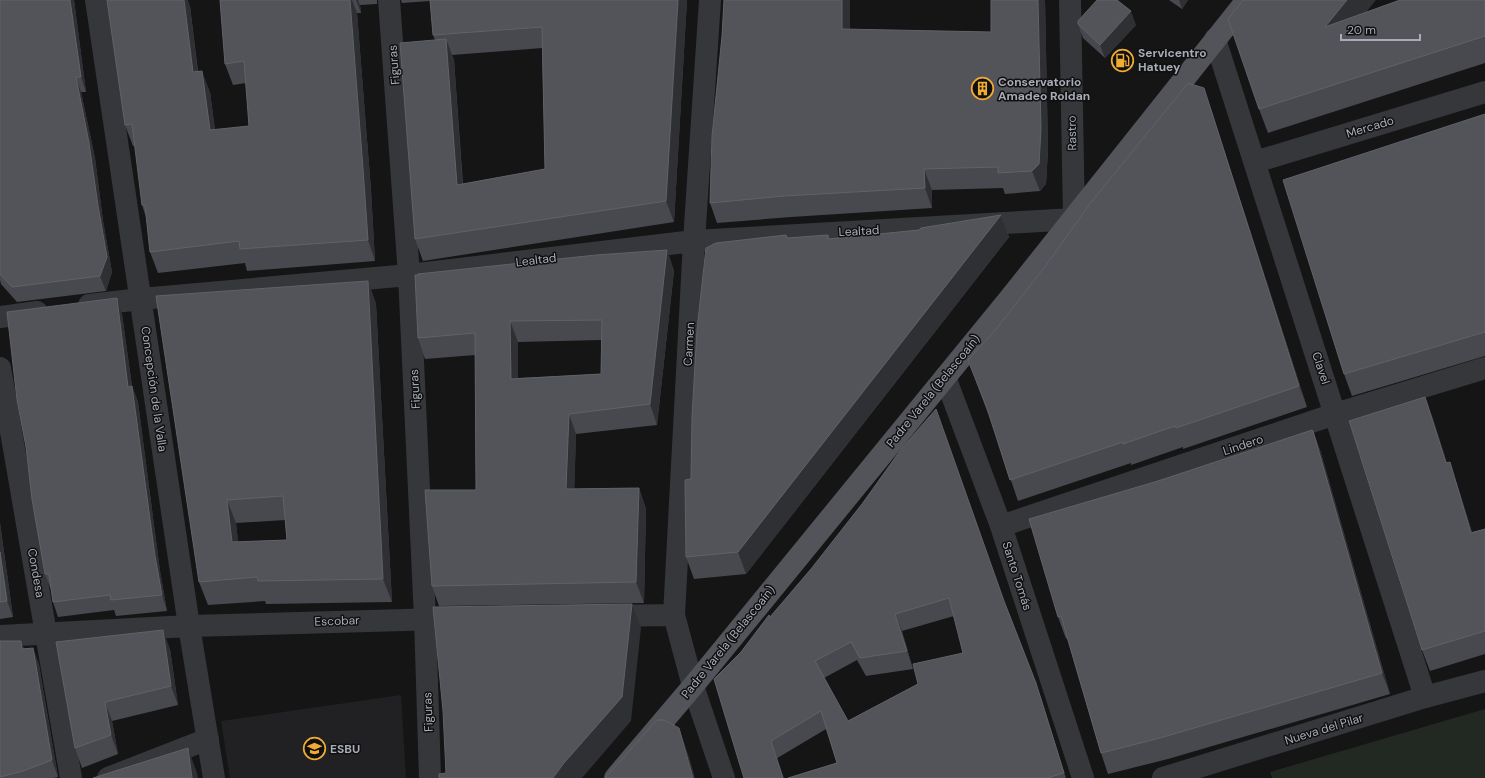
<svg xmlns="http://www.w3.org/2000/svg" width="1485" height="778" font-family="'DM Sans',sans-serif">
<rect width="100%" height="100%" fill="#151516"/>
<path fill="#212123" d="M401,695L406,778H230L221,721Z"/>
<path fill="#212922" d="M1485,709V778H1272L1270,772Z"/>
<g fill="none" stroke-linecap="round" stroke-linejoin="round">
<path stroke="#36373b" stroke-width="22" d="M96,0L189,626L214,778
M389,0L409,275L425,619L430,778
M710,0L694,241L674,615L693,686L724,778
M1215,39L1425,697
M1255,162L1485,92
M89,305L141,299L409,275L694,241L1074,219L1070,0
M0,317L37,312
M0,368L71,778
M945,377L1001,526L1083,778
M1001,526L1335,414L1485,368
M607,616L674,615
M0,636L189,626L440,619
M108,778L208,739
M1163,778L1425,697L1485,681"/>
<path stroke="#52545a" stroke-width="22" d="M615,778L693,686L1010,298L1247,0"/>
</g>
<path fill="#48494e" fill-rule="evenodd" d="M0,0H74L86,92H81L95,158L103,221L112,272L106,291L17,302L1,284L0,280Z
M220,0H377V4L360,5L361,13H357L371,190L375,261L247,271L245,263L158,273L150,252L146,217L142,205L135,146H133L125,125L190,6L198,71L210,92L215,130L249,126L246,83L233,85L225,64Z
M401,0H687L674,222L423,261L415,239L435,40L433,35L430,1L402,3ZM542,48L545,169L463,184L454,60L452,55Z
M724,0H850V30L991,32V0H1045L1048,150L1046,184L1040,191L1005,194L1003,188L932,190V208L791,217L717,223L710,203L722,36Z
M1169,0H1188L1182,9Z
M1485,0V63L1268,133L1259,109L1366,12Z
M1078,24L1136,25L1105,58L1083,38Z
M1211,109L1307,407L1183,449V447L1131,465V463L1018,501L990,419L968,360Z
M1485,114V356L1352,396L1344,374Z
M1001,215L1009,237L746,574L694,579L686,557L691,479L788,238L828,235L830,239L919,230Z
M667,250L674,271L657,425L576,434L574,489L639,488L646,509L644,603L439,606L432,586L476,490L475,355L425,359L418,338ZM601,340V374L518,378V342Z
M368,281L376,304L392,602L266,604L265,601L208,605L199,582L156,296ZM285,520L287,540L238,542L236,523Z
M122,314L132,386L138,402L160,571L167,611L116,616L114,610L58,617L53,602L51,590L45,574Z
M1425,397L1433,419L1447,463L1457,484L1472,532L1485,529V654L1430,671L1422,650Z
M1313,431L1321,453L1390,694L1168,759L1108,774L1101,753L1067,638L1066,639L1058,617L1158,481Z
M0,523L13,617L0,619Z
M811,569L1006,606L1042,701L1066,778H788L837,763L826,729L744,778L741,652ZM954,616L963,653L918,684L848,721L824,678L857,660L866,676L913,669L902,631Z
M0,641H21L24,649L33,648L39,665L58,777L54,778H0Z
M56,642L170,649L178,705L112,721L118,754L82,768L75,748Z"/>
<path fill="#2f3033" d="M70,0H74L86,92L81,77Z
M184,0H188L190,6L200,93L193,72Z
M350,0H352L357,13L371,190L375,261L368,240Z
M356,0H358L360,5L361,13Z
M678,0H687L674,222L666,201Z
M842,0H850V50L842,29Z
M1038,0H1045L1048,150L1046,184L1040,191L1032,171Z
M1179,0H1188L1182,9Z
M1347,0H1376L1334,52L1325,27Z
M1131,11L1136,25L1105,58L1100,45Z
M446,39L454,60L464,206L457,185Z
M202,71L210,92L218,152L210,130Z
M76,77L81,92L95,158L103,221L112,272L106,291L100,276Z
M1204,88L1211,109L1307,407L1299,386Z
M924,169L932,190V208L925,188Z
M1001,215L1009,237L746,574L738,552Z
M667,250L674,271L657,425L650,404Z
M368,281L376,304L392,602L383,579Z
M117,298L122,314L134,402L128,387Z
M510,321L518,342V399L511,379Z
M132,386L138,402L160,571L167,611L162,595L155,556Z
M1425,397L1433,419L1454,485L1446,463Z
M569,414L576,434L574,509L566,489Z
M1313,431L1321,453L1390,694L1382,673Z
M1450,462L1457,484L1479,554L1471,533Z
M639,488L646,509L644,603L636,582Z
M227,500L236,523L241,565L232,542Z
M0,523L13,617L7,601L0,551Z
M632,604L641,628L631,721L582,778H553L564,763Z
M895,614L902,631L913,669L907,651Z
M163,630L170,649L178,705L171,686Z
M21,641L27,657L22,649Z
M33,648L39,665L58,777L52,760Z
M1036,683L1042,701L1066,778L1064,773Z
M105,702L112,721L118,754L111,735Z
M679,728L690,760L695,778H693Z
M771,741L777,758L784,778H783Z
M188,748L197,773L198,778H192Z"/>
<path fill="#525459" stroke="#606268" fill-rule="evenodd" d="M0,0H70L81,77H76L89,143L98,206L107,257L100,276L12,287L0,274Z
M107,0H184L193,72L202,71L210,130L249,126L244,61L225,64L220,0H350L363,169L368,240L240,249L239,241L150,252L145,205H142L132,124L125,125Z
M430,0H678L666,201L415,239L400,43L446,39L457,185L545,169L542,27L433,35Z
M724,0H842V29L991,32V0H1038L1041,129L1039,164L1032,171L998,173V167L924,169L925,188L784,196L710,203L712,136L722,36Z
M1097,0H1117L1131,11L1100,45L1078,24V21Z
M1243,0H1347L1325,27L1400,0H1485V36L1259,109L1228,19Z
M1188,83L1204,88L1299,386L1176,428L1175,426L1123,444V442L1010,480L987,408L968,360L993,333L1047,264L1089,205Z
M1485,114V332L1344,374L1283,180Z
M1001,215L738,552L686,557L685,480L691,479L692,417L697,330L706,248L716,243L786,235L787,238L828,235V239L919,230L921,228Z
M667,250L650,404L569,414L566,489L639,488L636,582L432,586L425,490H476L475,333L418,338L415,275H418V274L596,255ZM602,320L601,374L511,379L510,321Z
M368,281L383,579L258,581L257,577L199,582L156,296ZM283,496L287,540L232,542L227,500Z
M117,298L128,387L132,386L155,556L162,595L111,600L110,595L53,602L49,574H45L32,499L26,447L17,400L7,312Z
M1425,397L1446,463L1450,462L1471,533L1485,529V631L1422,650L1349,421Z
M936,409L1004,601L1036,683L1064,773L1047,778H788L837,763L821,711L771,741L783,778H744L739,762L714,679L741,652L769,615L770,617L811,569L862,504L902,448ZM949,598L963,653L913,664L918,684L848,721L815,661L851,642L860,658L907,651L895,614Z
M1312,430L1313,431L1382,673L1160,738L1101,753L1061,616L1058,617L1029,519L1158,481Z
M0,552L7,601L0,602Z
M632,604L622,697L564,763L553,778H439V774L446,773L443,711L433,607Z
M163,630L171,686L105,702L111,735L75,748L56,642Z
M0,641H21L22,649L33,648L52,760L23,771L0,777Z
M657,720H664L679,728L693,778H605Z
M188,748L192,778H93Z"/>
<defs>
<symbol id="fuel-ring" viewBox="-11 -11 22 22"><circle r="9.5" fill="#101011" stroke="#f0ab33" stroke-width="1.5"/><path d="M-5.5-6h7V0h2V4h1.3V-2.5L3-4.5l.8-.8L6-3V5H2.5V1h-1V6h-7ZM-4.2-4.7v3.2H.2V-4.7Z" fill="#f0ab33"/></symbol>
<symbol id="building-ring" viewBox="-11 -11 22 22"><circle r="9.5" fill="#101011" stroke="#f0ab33" stroke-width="1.5"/><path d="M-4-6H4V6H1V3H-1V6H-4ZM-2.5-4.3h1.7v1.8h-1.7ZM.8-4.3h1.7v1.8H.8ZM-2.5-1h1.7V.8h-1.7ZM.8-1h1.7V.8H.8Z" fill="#f0ab33"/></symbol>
<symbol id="school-ring" viewBox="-11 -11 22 22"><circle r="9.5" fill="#101011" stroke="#f0ab33" stroke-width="1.5"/><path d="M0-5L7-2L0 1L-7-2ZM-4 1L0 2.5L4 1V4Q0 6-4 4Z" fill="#f0ab33"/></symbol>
</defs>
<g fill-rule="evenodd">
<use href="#fuel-ring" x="1110" y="48" width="25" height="25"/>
<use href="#building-ring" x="970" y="76" width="25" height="25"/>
<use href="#school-ring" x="302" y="736" width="25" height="25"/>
</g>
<g text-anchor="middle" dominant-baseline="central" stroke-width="3" stroke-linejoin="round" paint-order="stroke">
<g font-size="12" font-weight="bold" fill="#a7acb7" stroke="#101011" text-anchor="start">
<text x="1138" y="53">Servicentro<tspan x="1138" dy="14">Hatuey</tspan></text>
<text x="998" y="82">Conservatorio<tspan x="998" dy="14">Amadeo Roldan</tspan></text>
<text x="330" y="749">ESBU</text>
</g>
<g font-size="12" fill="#a7acb7" stroke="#101011">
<text transform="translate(394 65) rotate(-94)">Figuras</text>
<text transform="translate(1370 127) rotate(-17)">Mercado</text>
<text transform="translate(1072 133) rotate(-91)">Rastro</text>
<text transform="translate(859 231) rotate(-3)">Lealtad</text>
<text transform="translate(536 260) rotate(-7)">Lealtad</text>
<text transform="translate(689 344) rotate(-87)">Carmen</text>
<text transform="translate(1321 368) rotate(72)">Clavel</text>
<text transform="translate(154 389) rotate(82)">Concepción de la Valla</text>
<text transform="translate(415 389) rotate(-93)">Figuras</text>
<text transform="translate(933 391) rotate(-51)">Padre Varela (Belascoaín)</text>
<text transform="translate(1243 445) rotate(-18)">Lindero</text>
<text transform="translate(36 573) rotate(80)">Condesa</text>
<text transform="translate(1017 576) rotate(72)">Santo Tomás</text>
<text transform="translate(337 621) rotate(-2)">Escobar</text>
<text transform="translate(728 642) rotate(-51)">Padre Varela (Belascoaín)</text>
<text transform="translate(428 712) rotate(-92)">Figuras</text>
<text transform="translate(1324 729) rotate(-17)">Nueva del Pilar</text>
</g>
</g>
<path d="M1341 34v6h79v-6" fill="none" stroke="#a7acb7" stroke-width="2"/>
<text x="1347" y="34" font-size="12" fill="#a7acb7" stroke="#101011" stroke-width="3" paint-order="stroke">20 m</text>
</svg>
